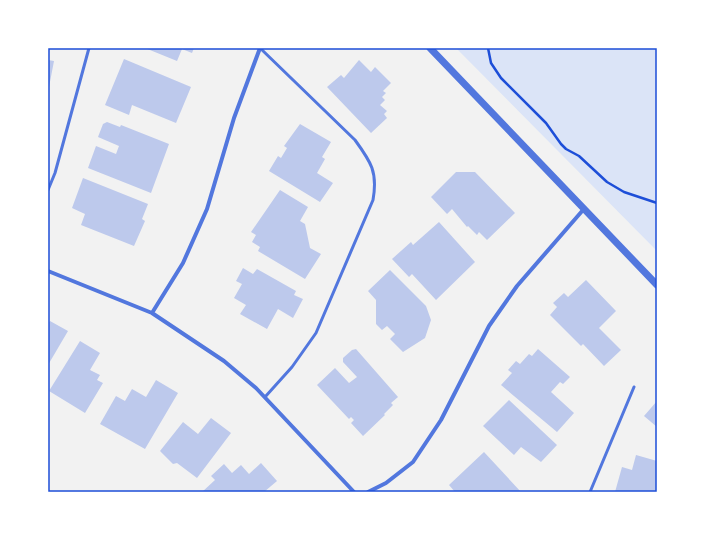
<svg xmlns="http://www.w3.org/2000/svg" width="705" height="540" font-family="'Noto Sans',sans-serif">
<rect width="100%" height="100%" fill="#f2f2f2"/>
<path fill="#dbe4f7" d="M456,48H657V251Z"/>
<path fill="#bdc9ec" d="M145,48H194L192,53L182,49L177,61Z
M124,59L191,87L176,123L132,105L129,115L105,105Z
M48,60L54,61L49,87H48Z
M359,60L371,72L375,67L391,83L383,91L386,93L382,97L385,100L380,105L387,111L384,114L387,118L371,133L327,87L341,75L344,78Z
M107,122L120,127L121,125L169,144L151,193L88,168L96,146L116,154L119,146L98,137L103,124Z
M300,124L331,142L322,157L325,159L317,173L333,183L320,202L269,171L278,156L281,158L287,148L284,146Z
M456,172H475L515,213L487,240L479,232L477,235L468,226L467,227L452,209L447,214L431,197Z
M83,178L148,204L142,219L145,221L134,246L81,225L85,214L72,208Z
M280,190L308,207L300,221L305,224L310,248L321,254L305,279L258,251L260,247L252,242L256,235L251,232Z
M439,222L475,262L436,300L412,274L409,277L392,259L411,242L413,245Z
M243,268L253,274L257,269L296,291L294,295L303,299L293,318L278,309L267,329L240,314L246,305L234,298L242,284L236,281Z
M390,270L426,306L431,320L425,338L403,352L390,339L395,334L387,326L382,330L376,324V300L368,291Z
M586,280L616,311L599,328L621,350L604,366L583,344L581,346L550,315L557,307L553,303L564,293L568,297Z
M50,321L68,331L48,365V324Z
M80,341L100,353L90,370L100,375L97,380L103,383L85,413L49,391Z
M356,349L398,397L391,403L393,405L384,414L385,415L363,436L351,423L354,420L351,417L349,419L317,385L335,368L349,383L357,377L343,362V358L352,350Z
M538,349L570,377L563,384L560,382L551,392L574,413L557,432L501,385L512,373L508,370L516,361L520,364L529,354L532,356Z
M156,380L178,393L145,449L100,424L116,396L125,401L132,389L146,397Z
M509,400L557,445L541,462L521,447L514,455L483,426Z
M657,401V427L644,416Z
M211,418L231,433L197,478L177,463L173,464L160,451L183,422L198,434Z
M484,452L521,492H455L449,485Z
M636,455L657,461V492H615L622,467L632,470Z
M261,463L277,481L264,492H202L215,480L211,476L224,464L232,473L241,465L249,474Z"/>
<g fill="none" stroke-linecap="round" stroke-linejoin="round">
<path stroke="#1d4ed8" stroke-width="2.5" d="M488,48L491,63L501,78L546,123L561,144L566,149L579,156L607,182L624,192L657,203"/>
<path stroke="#5277de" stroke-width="3" d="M260,48L355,140C371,162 378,172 373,200L316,333L292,367L265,397
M48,190L55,173L89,48
M590,492L634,387"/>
<path stroke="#5277de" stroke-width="4" d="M48,271L152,313L224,361L256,388L354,492
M152,313L183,263L207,209L234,118L260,48
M368,492L386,483L413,462L441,420L489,326L517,286L583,210"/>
<path stroke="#5277de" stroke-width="7" d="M430,48L657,285"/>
</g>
<rect width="705" height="540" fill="none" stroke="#ffffff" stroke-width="98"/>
<rect x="49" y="49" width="607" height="442" fill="none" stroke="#1d4ed8" stroke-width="1.5"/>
</svg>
